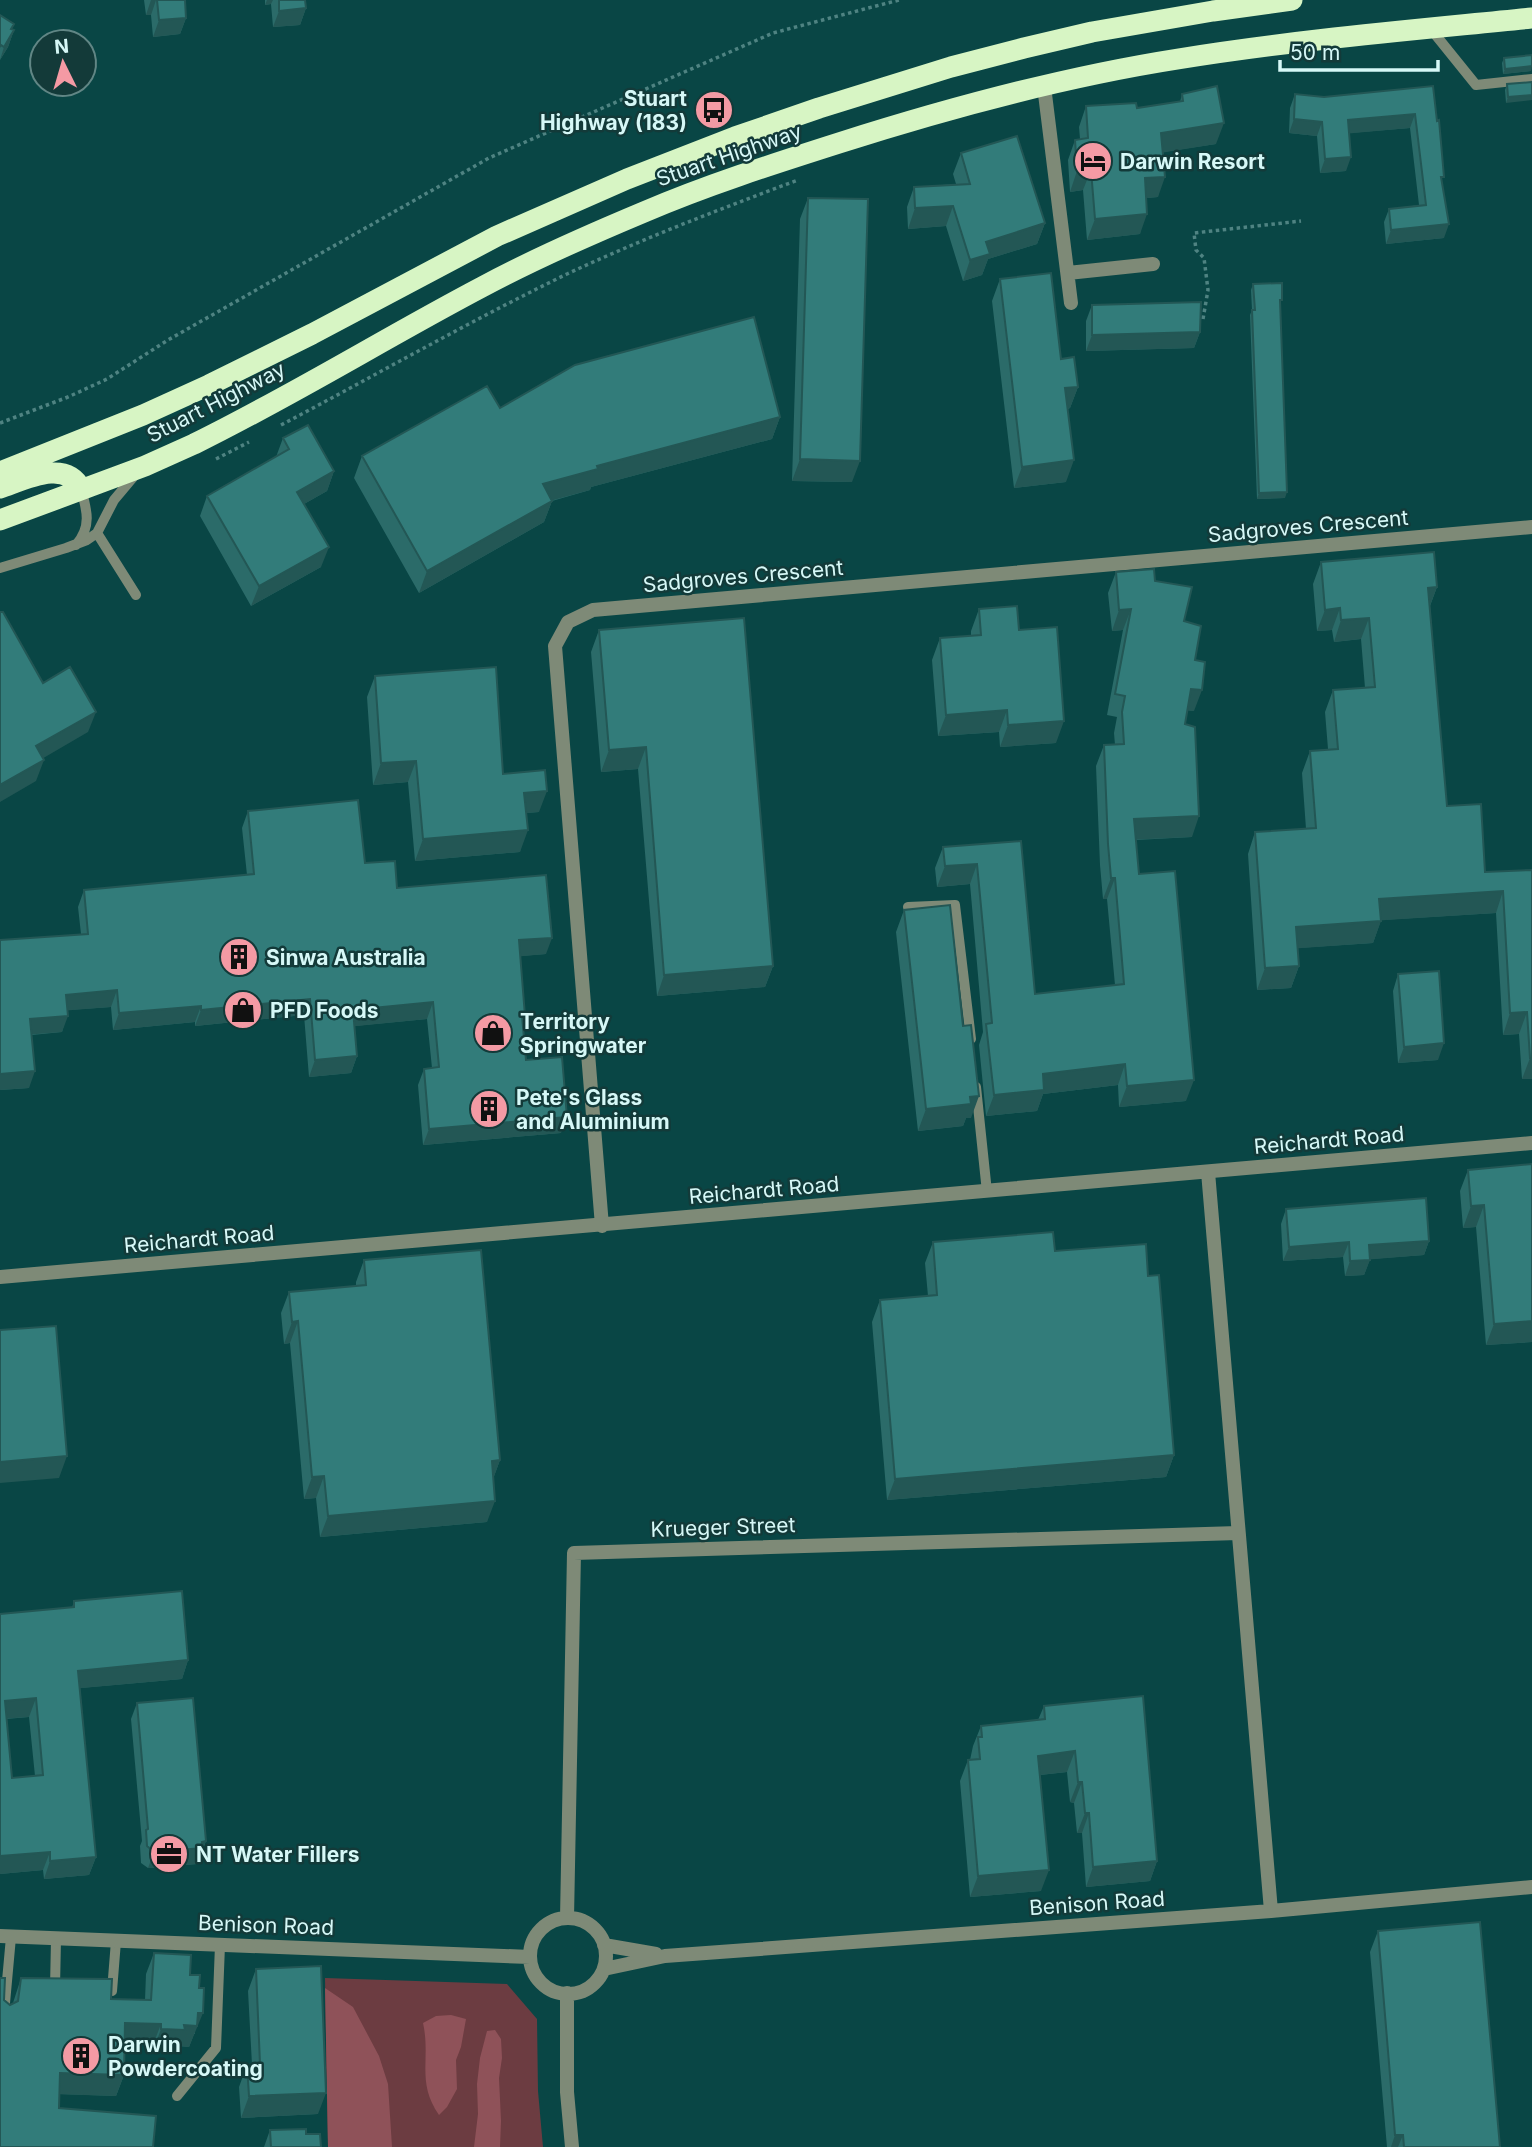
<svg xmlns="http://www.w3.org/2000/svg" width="1532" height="2147" font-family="Inter,sans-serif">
<rect width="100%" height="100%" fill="#094645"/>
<path fill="#6c3c41" d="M325,1978L507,1984L537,2019L538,2091L543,2147H328Z"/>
<path fill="#8f5259" d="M325,1988L353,2007L379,2056L388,2084L392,2147H328Z
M451,2015L466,2019L461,2047L456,2060L457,2089L447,2107L439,2115C416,2082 431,2059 423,2023L436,2016Z
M495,2030L501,2039L502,2058L499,2078L501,2121L500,2147H474L478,2114L477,2084L480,2058L487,2031Z"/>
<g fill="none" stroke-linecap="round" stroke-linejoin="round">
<path stroke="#4f8382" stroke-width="3.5" stroke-dasharray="3.5 3.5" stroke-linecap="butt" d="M1203,319L1208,290L1204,258L1196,250L1194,233L1301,221
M0,423L68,397L107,379L168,340L489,158L773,33L899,0
M281,425C376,375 470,321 567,274C642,239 720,209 798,180
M216,459L249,442"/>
<path stroke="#7e8a77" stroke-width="10" d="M1430,28L1476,85L1532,79
M97,533L136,595
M76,545C92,527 87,510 81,489
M0,568L66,548L87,540L97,533L114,500L135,475
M908,907L955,905L971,1039
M976,1087L987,1192
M56,1939L55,1988H59
M99,1990L112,1991L116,1941
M4,2014L11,1937
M177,2096L216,2048L220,1945"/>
<path stroke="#7e8a77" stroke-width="14" d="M1044,86L1071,303
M1068,273L1153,264
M1208,1172L1271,1911
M602,1226L555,646L568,622L593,610L1532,527
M0,1277L1532,1143
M567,1918L574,1553L1238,1533
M530 1956a38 38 0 1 1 76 0a38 38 0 1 1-76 0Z
M0,1936L530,1957
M604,1945L656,1954
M604,1969L665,1956L1271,1911L1532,1887
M567,1993V2092L572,2147"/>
<path stroke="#d7f5c4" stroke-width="21" d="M0,472L143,415L209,385L312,334L497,236L627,179L735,137L819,108L951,67L1024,48L1092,32L1213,11L1292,0
M0,488C24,480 66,458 81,489
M0,520L145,466L194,444C292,396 385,338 482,287C534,259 589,235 644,212C707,185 773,164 839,143C949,108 1063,77 1178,59C1295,40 1414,30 1532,18"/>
</g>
<path fill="#2b6b69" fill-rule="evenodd" d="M144,0H186L185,5L186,18L180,34L153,37L151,15H146Z
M265,0H305L306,8L300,25L273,27L271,4L265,5Z
M0,15L11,29L14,30L8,47L0,60Z
M1532,55L1531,71L1503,74L1502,63L1504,58Z
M1532,82L1506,103L1505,90L1507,84Z
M1433,86L1442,183L1444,238L1386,244L1384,222L1389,209L1419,205L1410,128L1349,133L1346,171L1320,173L1317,136L1289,133L1290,108L1295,94L1324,97Z
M1182,94L1216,144L1163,152L1158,197L1146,198L1140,234L1087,240L1083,190L1070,192L1068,160L1075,140L1080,139L1079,127L1086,106L1137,108L1180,102Z
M961,153L1045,223L1037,244L988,259L982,275L963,281L946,226L908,229L907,207L914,187L956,184L953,174Z
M808,198L852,482L792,481L800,219Z
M1000,279L1061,359L1078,387L1070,408L1068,409L1066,482L1014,488L992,301Z
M1253,284L1280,305L1285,498L1257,499L1250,315L1252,310L1251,290Z
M1092,305L1200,332L1194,348L1086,351V321Z
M500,408L780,417L772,439L591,487L590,490L552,501L544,522L419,593L354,478L362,456Z
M283,438L334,471L327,491L304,504L321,567L251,606L200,516L207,496L276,457Z
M1321,562L1437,587L1430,606L1447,806L1485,872L1532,870V1079H1522L1519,1034L1503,1035L1496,913L1381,920L1373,943L1297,948L1299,966L1291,988L1257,990L1248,854L1255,832L1306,829L1302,773L1310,751L1328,749L1325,712L1333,690L1365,688L1361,639L1334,642L1332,630L1317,631L1313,584Z
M1116,572L1155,581L1184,621L1195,660L1194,711L1187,710L1185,724L1192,837L1136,840L1139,874L1186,1101L1119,1107L1118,1085L1043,1094L1037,1111L986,1116L979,1045L983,1032L970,884L937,887L935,868L943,847L1021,841L1035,994L1115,985L1107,899H1103L1100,865L1096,766L1104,745H1115L1114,733L1117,717L1107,715L1123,630L1112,631L1108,593Z
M979,609L1019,630L1056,743L1000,747L999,732L938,736L932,660L940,638L971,636V631Z
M599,630L773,966L765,987L657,996L638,769L601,772L591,652Z
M375,676L503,774L539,812L526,813L520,852L415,861L408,782L373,785L367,697Z
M248,811L365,863L397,888L546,954L520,956L522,1024L526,1060L561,1133L423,1145L418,1085L424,1069L432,1068L427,1019L354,1026L357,1056L351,1073L309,1077L304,1015L195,1026V1022L113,1030L111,1007L68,1010L62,1032L32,1035L29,1088L0,1090L81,934L78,907L84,890L247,875L242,828Z
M904,910L971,1118H966L963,1126L918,1131L896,932Z
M1398,974L1438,1060L1398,1063L1393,991Z
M1532,1164V1342L1486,1345L1476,1227L1463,1228L1460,1191L1468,1170Z
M1286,1209L1429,1241L1424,1255L1370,1259L1364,1275L1345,1276L1343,1257L1283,1261L1281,1224Z
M933,1242L1055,1251L1148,1276L1174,1455L1166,1477L887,1500L872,1322L880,1300L928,1296L925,1263Z
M364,1260L500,1460L493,1479L487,1522L320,1537L316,1498L304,1499L290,1343L284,1344L281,1313L289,1292L356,1286V1282Z
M74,1601L188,1660L182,1679L80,1688L96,1857L89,1875L44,1879L43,1870L0,1874V1614L72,1608ZM29,1717L35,1776L12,1778L6,1719Z
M137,1703L206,1841L197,1864L148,1868L141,1863L140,1846L142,1841L131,1719Z
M1044,1706L1157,1861L1150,1881L1086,1887L1082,1833H1077L1074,1803L1070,1802L1067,1772L1040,1775L1041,1891L970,1897L960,1781L968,1760H970L973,1746L981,1726L1038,1720Z
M1378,1931L1500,2147H1387L1370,1952Z
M154,1953L190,1975L195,2034H194L189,2047L179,2046L177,2052L153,2051V2045L125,2044L124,2075L116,2096L60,2094L59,2108L0,2147L4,2000L10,2005L13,2003L21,1978L111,1999L145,2000L146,1974Z
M256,1969L318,2114L241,2118L239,2087L247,2065H252L248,1991Z
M270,2130L306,2134L321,2147H264Z"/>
<path fill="#235755" d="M151,0H156L151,15H146Z
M267,0H273L271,4L265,5Z
M306,8L300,25L273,27L279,11Z
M186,18L180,34L153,37L159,20Z
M14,30L8,47L0,60L4,47Z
M1532,66L1531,71L1503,74L1505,69Z
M1532,95V100L1506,103L1508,97Z
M1415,114L1410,128L1343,134L1348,120Z
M1294,119L1322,122L1317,136L1289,133Z
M1224,123L1216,144L1154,154L1161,133Z
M1351,157L1346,171L1320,173L1325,159Z
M1091,170L1083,190L1070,192L1077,171Z
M1165,177L1158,197L1137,199L1145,178Z
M953,206L946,226L908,229L915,208Z
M1147,214L1140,234L1087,240L1095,219Z
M1045,223L1037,244L988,259L982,275L963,281L970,260L986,242Z
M1449,224L1444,238L1386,244L1391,230Z
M1200,332L1194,348L1086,351L1092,335Z
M1078,387L1070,408L1057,410L1065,388Z
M780,417L772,439L591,487L590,490L535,505L543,484L597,466Z
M800,459L860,461L852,482L792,481Z
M1074,460L1066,482L1014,488L1022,467Z
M334,471L327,491L290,512L297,492Z
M1287,492L1285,498L1257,499L1259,493Z
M552,501L544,522L419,593L427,571Z
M329,547L321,567L251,606L259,586Z
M1437,587L1429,608L1428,588Z
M1340,608L1332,630L1317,631L1325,610Z
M1131,609L1123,630L1112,631L1119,610Z
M1369,618L1361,639L1334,642L1341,620Z
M1191,689L1202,690L1194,711L1183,710Z
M1007,710L999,732L938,736L946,715Z
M96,712L88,732L28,767L36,746Z
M1064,721L1056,743L1000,747L1008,725Z
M646,747L638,769L601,772L609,750Z
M44,760L36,781L0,802V785Z
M416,761L408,782L373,785L381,763Z
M547,791L539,812L516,814L524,793Z
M1199,816L1192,837L1126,840L1134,819Z
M528,830L520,852L415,861L423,839Z
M977,864L970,884L937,887L945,866Z
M1111,878H1115L1107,899H1103Z
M1503,891L1496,913L1371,921L1379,899Z
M1381,921L1373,943L1288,949L1296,927Z
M552,938L546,954L513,957L519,940Z
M773,966L765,987L657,996L664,975Z
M1299,966L1291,988L1257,990L1265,968Z
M117,990L111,1007L60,1011L66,995Z
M310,999L304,1015L195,1026L201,1010Z
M433,1002L427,1019L347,1027L353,1010Z
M201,1006L195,1022L113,1030L119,1013Z
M1527,1012L1519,1034L1503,1035L1510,1013Z
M68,1016L62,1032L24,1035L30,1019Z
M1444,1043L1438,1060L1398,1063L1404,1047Z
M357,1056L351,1073L309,1077L315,1060Z
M1530,1058H1532V1079H1522Z
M1125,1064L1118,1085L1043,1094L1037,1111L986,1116L994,1095L1043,1074Z
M35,1071L29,1088L0,1090V1074Z
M1194,1080L1186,1101L1119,1107L1127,1086Z
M979,1096L971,1118H966L963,1126L918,1131L926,1109L970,1097Z
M567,1117L561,1133L423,1145L429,1129Z
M1484,1205L1476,1227L1463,1228L1471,1206Z
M1429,1241L1424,1255L1363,1260L1369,1245Z
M1349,1242L1343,1257L1283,1261L1289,1247Z
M1370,1260L1364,1275L1345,1276L1350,1261Z
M298,1321L290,1343L284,1344L292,1322Z
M1532,1321V1342L1486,1345L1494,1324Z
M1174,1455L1166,1477L887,1500L895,1479Z
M67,1456L59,1478L0,1483V1462Z
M500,1460L492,1482V1461Z
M324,1476L316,1498L304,1499L312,1477Z
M495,1501L487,1522L320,1537L328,1516Z
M188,1660L182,1679L71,1689L78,1671Z
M36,1698L29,1717L0,1719L5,1701Z
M1075,1751L1067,1772L1031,1776L1038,1756Z
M1078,1782H1082L1074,1803L1070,1802Z
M1085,1813H1089L1082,1833H1077Z
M206,1841L197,1864L148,1868L154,1852Z
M50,1852L43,1870L0,1874V1856Z
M96,1857L89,1875L44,1879L50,1861Z
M1157,1861L1150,1881L1086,1887L1093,1867Z
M1049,1870L1041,1891L970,1897L978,1876Z
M198,2013H203L189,2047L179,2046L177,2052L153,2051L161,2029L184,2025Z
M125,2023L161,2024L153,2045L118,2044Z
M60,2073L124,2075L116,2096L52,2094Z
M326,2093L318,2114L241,2118L249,2096Z
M1395,2135H1403L1398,2147H1391Z"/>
<path fill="#327c7a" stroke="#235755" stroke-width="2" fill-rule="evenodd" d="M157,0H185L186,18L159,20Z
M279,0H305L306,8L279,11Z
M0,15L14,24L11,29L14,30L4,47L1,45L0,47Z
M1532,55V66L1505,69L1504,58Z
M1532,82V95L1508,97L1507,84Z
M1217,86L1224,123L1161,133L1165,177L1145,178L1147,214L1095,219L1091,170L1077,171L1075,140L1088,138L1086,106L1136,103L1137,108L1183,101L1182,94Z
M1433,86L1437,121L1439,120L1444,177H1441L1449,224L1391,230L1389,209L1426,205L1415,114L1348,120L1351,157L1325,159L1322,122L1294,119L1295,94L1324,97Z
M1017,136L1045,223L986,242L990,254L970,260L953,206L915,208L914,187L970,184L961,153Z
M808,198L868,199L860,461L800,459Z
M1051,273L1061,359L1074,357L1078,387L1065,388L1074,460L1022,467L1000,279Z
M1282,283V300H1280L1287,492L1259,493L1252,310H1255L1253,284Z
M1201,302L1200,332L1092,335V305Z
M754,317L780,417L597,466L598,469L543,484L552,501L427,571L362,456L487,386L500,408L575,365Z
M308,425L334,471L297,492L329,547L259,586L207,496L289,449L283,438Z
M1434,552L1437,587L1428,588L1447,806L1481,804L1485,872L1532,870V1058H1530L1527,1012L1510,1013L1503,891L1379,899L1381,921L1296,927L1299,966L1265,968L1255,832L1316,828L1310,751L1338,749L1333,690L1375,687L1369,618L1341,620L1340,608L1325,610L1321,562Z
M1154,569L1155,581L1192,587L1184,621L1201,626L1195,660L1205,662L1202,690L1191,689L1185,724L1195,727L1199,816L1134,819L1139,874L1175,871L1194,1080L1127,1086L1125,1064L1043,1074L1044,1090L994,1095L986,1024L992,1023L977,864L945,866L943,847L1021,841L1035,994L1124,984L1115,878H1111L1108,844L1104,745L1124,744L1122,712L1125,696L1115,694L1131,609L1119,610L1116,572Z
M1017,606L1019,630L1057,627L1064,721L1008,725L1007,710L946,715L940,638L981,635L979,609Z
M0,612H3L43,683L70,667L96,712L36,746L44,760L0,785Z
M744,618L773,966L664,975L646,747L609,750L599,630Z
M496,667L503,774L545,770L547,791L524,793L528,830L423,839L416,761L381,763L375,676Z
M358,800L365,863L395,861L397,888L546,875L552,938L519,940L525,1016H522L526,1060L562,1057L567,1117L429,1129L424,1069L439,1067L433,1002L353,1010L357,1056L315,1060L310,999L201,1010V1006L119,1013L117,990L66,995L68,1016L30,1019L35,1071L0,1074V940L88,934L84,890L254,874L248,811Z
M950,905L963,1026L971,1025L979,1096L970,1097L971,1104L926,1109L904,910Z
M1439,971L1444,1043L1404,1047L1398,974Z
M1532,1164V1321L1494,1324L1484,1205L1471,1206L1468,1170Z
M1426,1198L1429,1241L1369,1245L1370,1260L1350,1261L1349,1242L1289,1247L1286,1209Z
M1053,1232L1055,1251L1146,1244L1148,1276L1159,1275L1174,1455L895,1479L880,1300L937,1295L933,1242Z
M481,1250L500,1460L492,1461L495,1501L328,1516L324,1476L312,1477L298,1321L292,1322L289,1292L366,1285L364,1260Z
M56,1326L67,1456L0,1462V1330Z
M182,1591L188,1660L78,1671L96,1857L50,1861V1852L0,1856V1614L74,1607V1601ZM36,1698L43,1775L12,1778L5,1701Z
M1143,1696L1157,1861L1093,1867L1089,1813H1085L1082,1782H1078L1075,1751L1038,1756L1049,1870L978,1876L968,1760L980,1759L978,1737H982L981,1726L1045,1719L1044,1706Z
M193,1698L206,1841L202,1842L203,1848L154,1852L147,1846L146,1830L148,1829L137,1703Z
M1480,1922L1500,2147H1404L1403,2135H1395L1378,1931Z
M154,1953L191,1955L190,1975H200L199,1988H204L203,2013H198L197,2026L184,2025L185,2030L161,2029V2024L125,2023L124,2075L60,2073L59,2108L156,2116L153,2147H0V1978H5L4,2000L10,2005L18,2001L21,1978L112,1979L111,1999L151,2000Z
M321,1966L326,2093L249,2096L247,2065L260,2064L256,1969Z
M306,2129V2134H320L321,2147H271L270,2130Z"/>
<defs>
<symbol id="bus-disc" viewBox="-11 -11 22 22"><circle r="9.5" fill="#f49aa4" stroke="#133a39"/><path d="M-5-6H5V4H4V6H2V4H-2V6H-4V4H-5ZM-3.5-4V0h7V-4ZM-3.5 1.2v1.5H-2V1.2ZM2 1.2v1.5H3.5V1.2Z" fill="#111"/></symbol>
<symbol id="hotel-disc" viewBox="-11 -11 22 22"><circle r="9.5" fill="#f49aa4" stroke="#133a39"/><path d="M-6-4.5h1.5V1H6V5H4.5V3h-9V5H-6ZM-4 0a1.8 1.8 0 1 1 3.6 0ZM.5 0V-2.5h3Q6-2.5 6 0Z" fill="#111"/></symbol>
<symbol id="building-disc" viewBox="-11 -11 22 22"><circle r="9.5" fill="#f49aa4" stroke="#133a39"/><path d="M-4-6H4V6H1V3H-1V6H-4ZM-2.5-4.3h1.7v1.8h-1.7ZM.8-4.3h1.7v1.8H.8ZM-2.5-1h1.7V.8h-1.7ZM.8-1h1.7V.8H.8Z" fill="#111"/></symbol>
<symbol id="shop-disc" viewBox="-11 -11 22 22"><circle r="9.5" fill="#f49aa4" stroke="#133a39"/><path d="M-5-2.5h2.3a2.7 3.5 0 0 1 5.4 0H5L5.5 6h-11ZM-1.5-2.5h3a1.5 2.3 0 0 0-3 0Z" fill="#111"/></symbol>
<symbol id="office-disc" viewBox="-11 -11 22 22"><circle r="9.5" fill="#f49aa4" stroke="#133a39"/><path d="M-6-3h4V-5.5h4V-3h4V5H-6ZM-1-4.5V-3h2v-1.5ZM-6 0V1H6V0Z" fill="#111"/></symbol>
</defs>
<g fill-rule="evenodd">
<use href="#bus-disc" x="692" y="88" width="44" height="44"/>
<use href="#hotel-disc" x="1071" y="139" width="44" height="44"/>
<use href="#building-disc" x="217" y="935" width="44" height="44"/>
<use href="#shop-disc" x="221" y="988" width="44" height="44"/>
<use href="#shop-disc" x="471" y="1011" width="44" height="44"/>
<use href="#building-disc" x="467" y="1087" width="44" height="44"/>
<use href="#office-disc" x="147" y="1832" width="44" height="44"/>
<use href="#building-disc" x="59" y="2034" width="44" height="44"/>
</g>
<g text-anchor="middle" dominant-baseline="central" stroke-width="5" stroke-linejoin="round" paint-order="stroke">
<g font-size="21" font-weight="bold" fill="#d6f8f7" stroke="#133a39" text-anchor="start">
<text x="687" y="98" text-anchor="end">Stuart<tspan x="687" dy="24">Highway (183)</tspan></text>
<text x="1120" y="161">Darwin Resort</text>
<text x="266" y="957">Sinwa Australia</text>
<text x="270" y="1010">PFD Foods</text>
<text x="520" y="1021">Territory<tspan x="520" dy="24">Springwater</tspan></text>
<text x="516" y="1097">Pete's Glass<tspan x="516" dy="24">and Aluminium</tspan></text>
<text x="196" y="1854">NT Water Fillers</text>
<text x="108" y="2044">Darwin<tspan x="108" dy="24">Powdercoating</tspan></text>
</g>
<g font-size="21" fill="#d6f8f7" stroke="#133a39">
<text transform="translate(729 155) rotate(-19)">Stuart Highway</text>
<text transform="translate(216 402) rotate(-27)">Stuart Highway</text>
<text transform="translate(1308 526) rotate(-5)">Sadgroves Crescent</text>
<text transform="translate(743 576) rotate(-5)">Sadgroves Crescent</text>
<text transform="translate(1329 1140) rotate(-5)">Reichardt Road</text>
<text transform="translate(764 1190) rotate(-5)">Reichardt Road</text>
<text transform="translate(199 1239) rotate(-5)">Reichardt Road</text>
<text transform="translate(723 1527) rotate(-2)">Krueger Street</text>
<text transform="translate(1097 1903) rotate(-4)">Benison Road</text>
<text transform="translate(266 1925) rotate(2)">Benison Road</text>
</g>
</g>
<g transform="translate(63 63) rotate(355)"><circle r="33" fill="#133a39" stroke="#618685" stroke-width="2"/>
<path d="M0-5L12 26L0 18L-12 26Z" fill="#f49aa4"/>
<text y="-10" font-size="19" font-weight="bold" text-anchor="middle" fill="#d6f8f7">N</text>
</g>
<path d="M1280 60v10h158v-10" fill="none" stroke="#d6f8f7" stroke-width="3.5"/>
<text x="1290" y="60" font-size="21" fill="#d6f8f7" stroke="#133a39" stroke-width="5" paint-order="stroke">50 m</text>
</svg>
